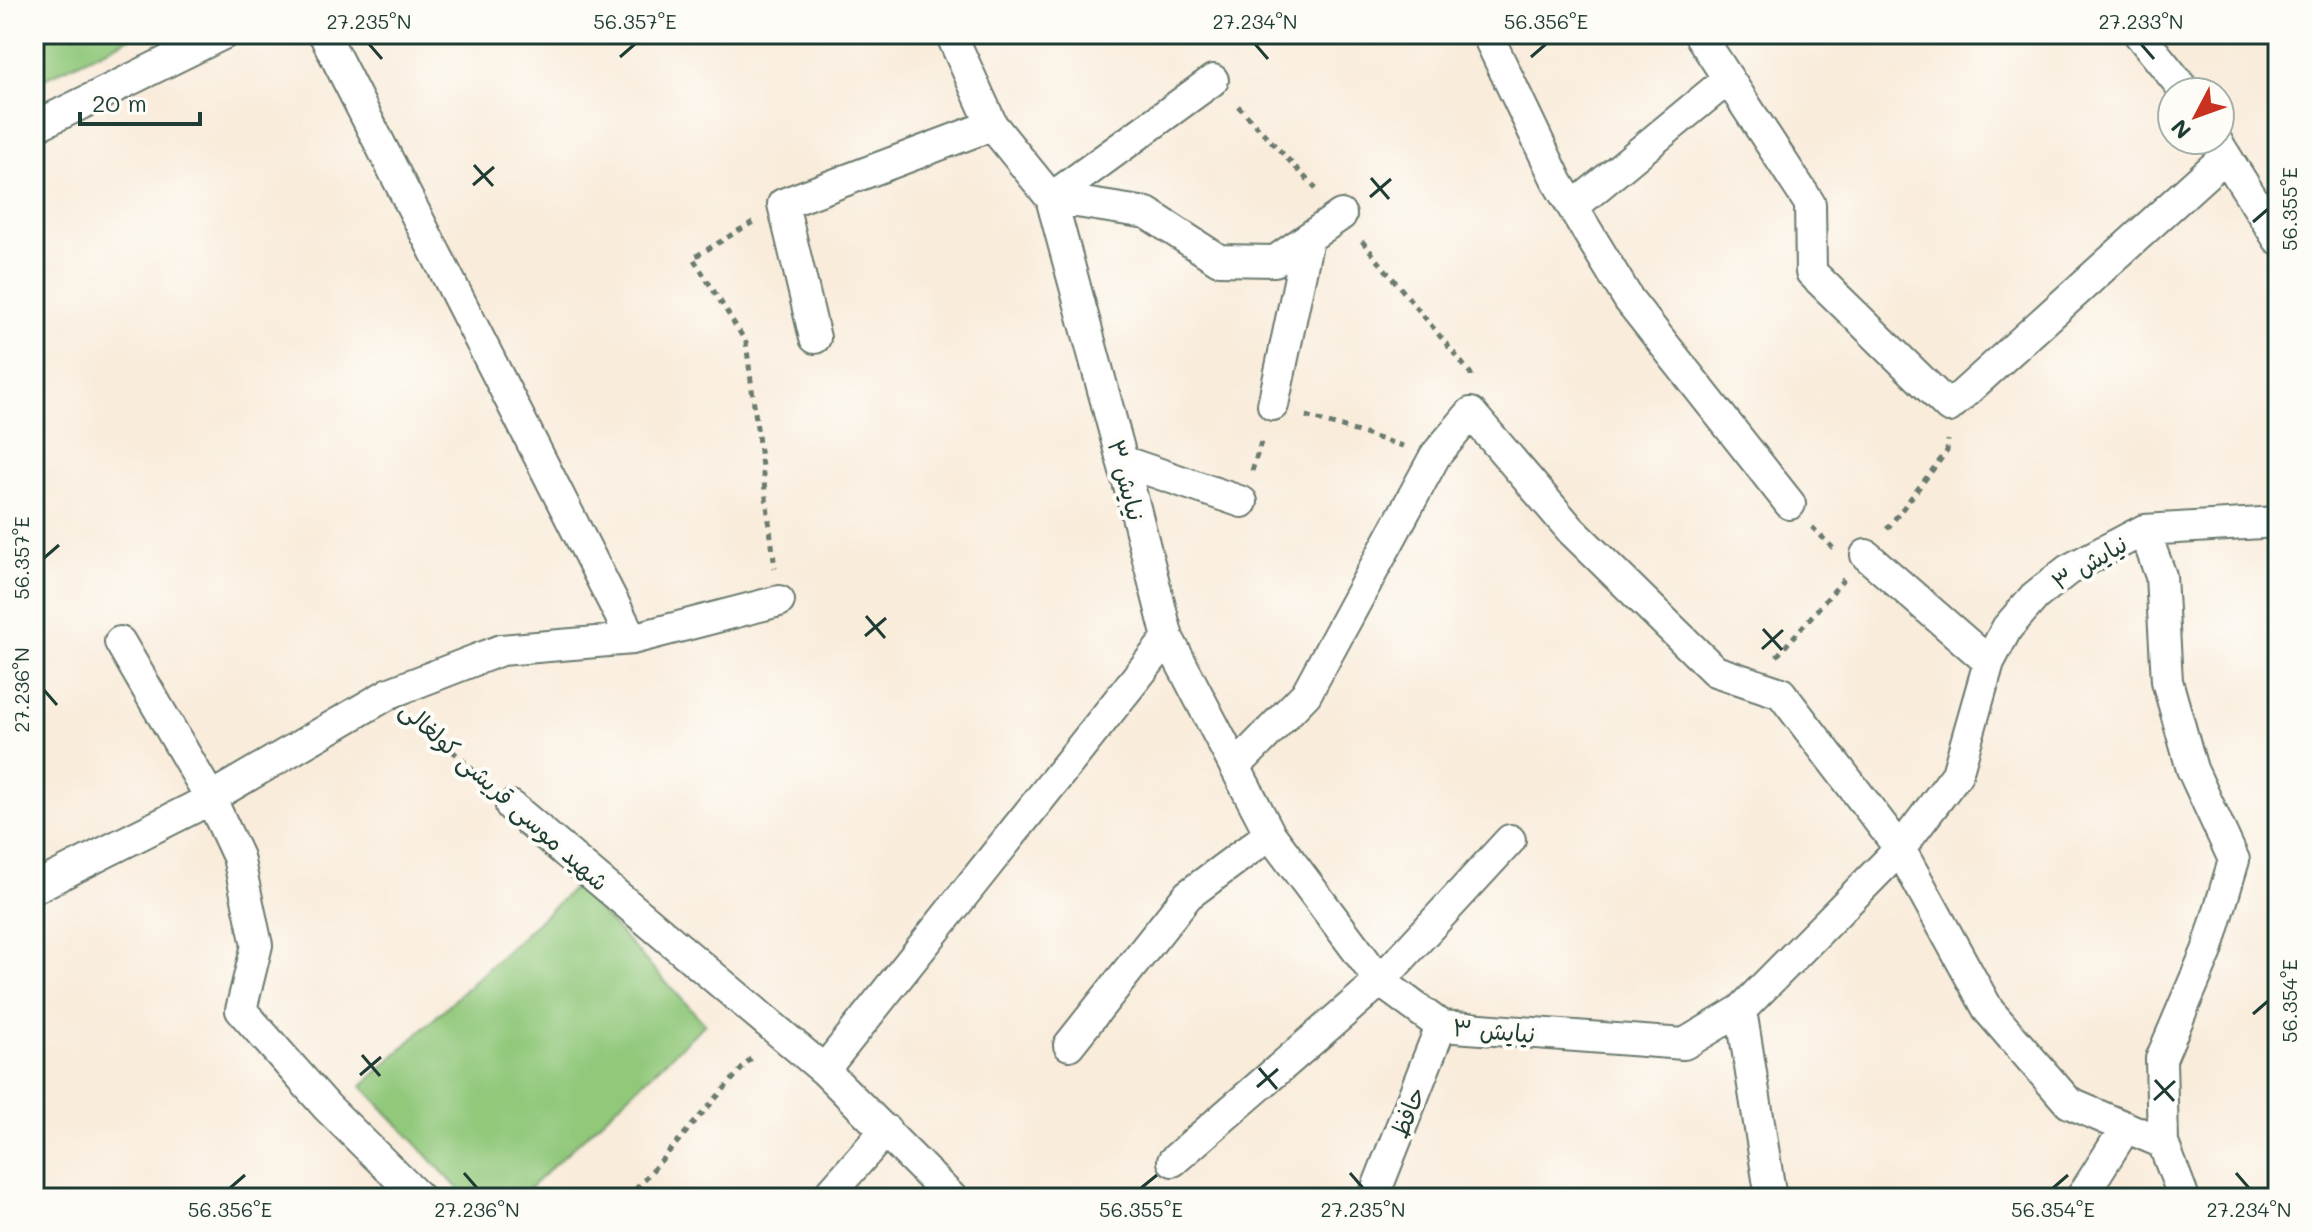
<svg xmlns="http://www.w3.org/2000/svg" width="2312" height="1232" font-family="Mali,'Playpen Sans Arabic',sans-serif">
<rect width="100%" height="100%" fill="#fdfcf7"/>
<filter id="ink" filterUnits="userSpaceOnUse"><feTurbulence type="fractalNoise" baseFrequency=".0125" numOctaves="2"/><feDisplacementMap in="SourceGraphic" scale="16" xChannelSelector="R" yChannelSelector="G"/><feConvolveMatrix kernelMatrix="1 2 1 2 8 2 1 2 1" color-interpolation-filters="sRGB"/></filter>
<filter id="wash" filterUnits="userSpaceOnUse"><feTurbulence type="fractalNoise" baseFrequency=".006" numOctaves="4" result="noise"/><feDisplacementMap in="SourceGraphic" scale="32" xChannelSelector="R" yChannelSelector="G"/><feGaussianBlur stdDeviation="1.8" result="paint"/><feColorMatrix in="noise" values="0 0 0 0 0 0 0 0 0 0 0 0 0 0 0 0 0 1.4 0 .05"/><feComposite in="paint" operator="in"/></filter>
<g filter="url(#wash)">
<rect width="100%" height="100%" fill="#f9ecdb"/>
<path fill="#91c87a" stroke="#588257" stroke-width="2" d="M34,34H138L34,84Z
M576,886L705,1024L519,1198H467L362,1086Z"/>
</g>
<g filter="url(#ink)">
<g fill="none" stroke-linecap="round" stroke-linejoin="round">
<defs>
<path id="street" d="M951,34L992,125L1051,198L1135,508L1168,638L1270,834L1380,981L1441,1026L1684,1044L1741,1010L1900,849L1957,774L1989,662L2007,628L2035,596L2068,570L2144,530L2278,522
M1487,34L1558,183L1629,300L1790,504
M1699,34L1810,204L1811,272L1949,407L2226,156
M2139,34L2186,92
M34,127L223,34
M2217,142L2278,239
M1051,198L1147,213L1219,260L1275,261L1341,215
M1051,198L1213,80
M1573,207L1728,79
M815,338L783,204L992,125
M1273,405L1308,239
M1122,461L1242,502
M2144,530L2161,576L2167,681L2192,769L2234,860L2207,951L2161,1059L2163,1143L2184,1198
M1866,555L1989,662
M632,639L779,601
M120,642L210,797L238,857L257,945L241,1010L327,1107L419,1198
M1236,766L1306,694L1435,456L1471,413L1571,530L1715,671L1781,693L1900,849L1989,1011L2069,1103L2163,1143
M511,806L824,1070L952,1198
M34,888L193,808L390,693L501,650L632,639L324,34
M1741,1010L1771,1198
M1069,1045L1188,895L1270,834
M824,1070L1168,638
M1173,1161L1380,981L1510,840
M826,1198L886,1130
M1373,1198L1441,1026
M2081,1198L2126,1127"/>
</defs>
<use href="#street" stroke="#6b7a6e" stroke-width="34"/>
<path stroke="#6b7a6e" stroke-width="5" stroke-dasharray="6 6" stroke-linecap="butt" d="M1238,106L1316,189
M753,222L693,258L746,342L775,568
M1362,241L1471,374V380
M1306,416L1403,446
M1252,471L1262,439
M1812,527L1833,548
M1887,529L1947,451L1948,440
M1777,656L1844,579
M417,718L486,782
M628,1198L754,1055"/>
<use href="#street" stroke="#fff" stroke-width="30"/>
</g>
</g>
<path fill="none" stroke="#1f3d34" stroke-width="3" d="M369,44L382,59M1255,44L1268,59M2141,44L2154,59M620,57L635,44M1531,57L1546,44M474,165L493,186M1371,178L1389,199M473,185L494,167M1370,197L1391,179M2253,222L2268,209M44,558L59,545M866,616L885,638M1763,629L1782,650M865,636L886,618M1762,649L1783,630M44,690L57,705M2253,1014L2268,1001M362,1055L380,1076M1259,1068L1277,1089M360,1075L381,1057M2155,1080L2174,1101M1257,1087L1278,1069M2154,1100L2175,1081M464,1173L477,1188M1350,1173L1363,1188M2236,1173L2249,1188M230,1188L245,1175M1141,1188L1157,1175M2053,1188L2068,1175"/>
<g text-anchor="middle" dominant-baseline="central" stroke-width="8" stroke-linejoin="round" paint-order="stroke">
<g font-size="24" fill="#1f3d34" stroke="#fdfcf7">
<text transform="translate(1127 480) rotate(75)">نیایش ۳</text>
<text transform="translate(2089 562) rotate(-31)">نیایش ۳</text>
<text transform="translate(505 795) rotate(42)">شهید موسی قریشی کولغالی</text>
<text transform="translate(1494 1030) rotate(5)">نیایش ۳</text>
<text transform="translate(1407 1112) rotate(-68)">حافظ</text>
</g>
</g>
<rect width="2312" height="1232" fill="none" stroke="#fdfcf7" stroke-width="88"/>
<g transform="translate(2196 116) rotate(229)"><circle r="38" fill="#fdfcf7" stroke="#a4b0a9" stroke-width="2"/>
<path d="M0-6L14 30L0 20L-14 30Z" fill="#c8321e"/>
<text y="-12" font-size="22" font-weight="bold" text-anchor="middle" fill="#1f3d34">N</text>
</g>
<path d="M80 112v12h120v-12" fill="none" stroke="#1f3d34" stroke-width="4"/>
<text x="92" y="112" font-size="24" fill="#1f3d34" stroke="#fdfcf7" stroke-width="6" paint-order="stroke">20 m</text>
<rect x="44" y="44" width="2224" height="1144" fill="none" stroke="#1f3d34" stroke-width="3"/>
<g font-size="20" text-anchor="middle" fill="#1f3d34">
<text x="369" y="29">27.235°N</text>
<text x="635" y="29">56.357°E</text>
<text x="1255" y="29">27.234°N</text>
<text x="1546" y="29">56.356°E</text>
<text x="2141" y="29">27.233°N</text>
<text transform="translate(2290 209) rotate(-90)" y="7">56.355°E</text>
<text transform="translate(22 558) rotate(-90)" y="7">56.357°E</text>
<text transform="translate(22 690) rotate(-90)" y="7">27.236°N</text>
<text transform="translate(2290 1001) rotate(-90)" y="7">56.354°E</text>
<text x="230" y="1217">56.356°E</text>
<text x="477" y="1217">27.236°N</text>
<text x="1141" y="1217">56.355°E</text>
<text x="1363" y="1217">27.235°N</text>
<text x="2053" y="1217">56.354°E</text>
<text x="2249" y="1217">27.234°N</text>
</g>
</svg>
